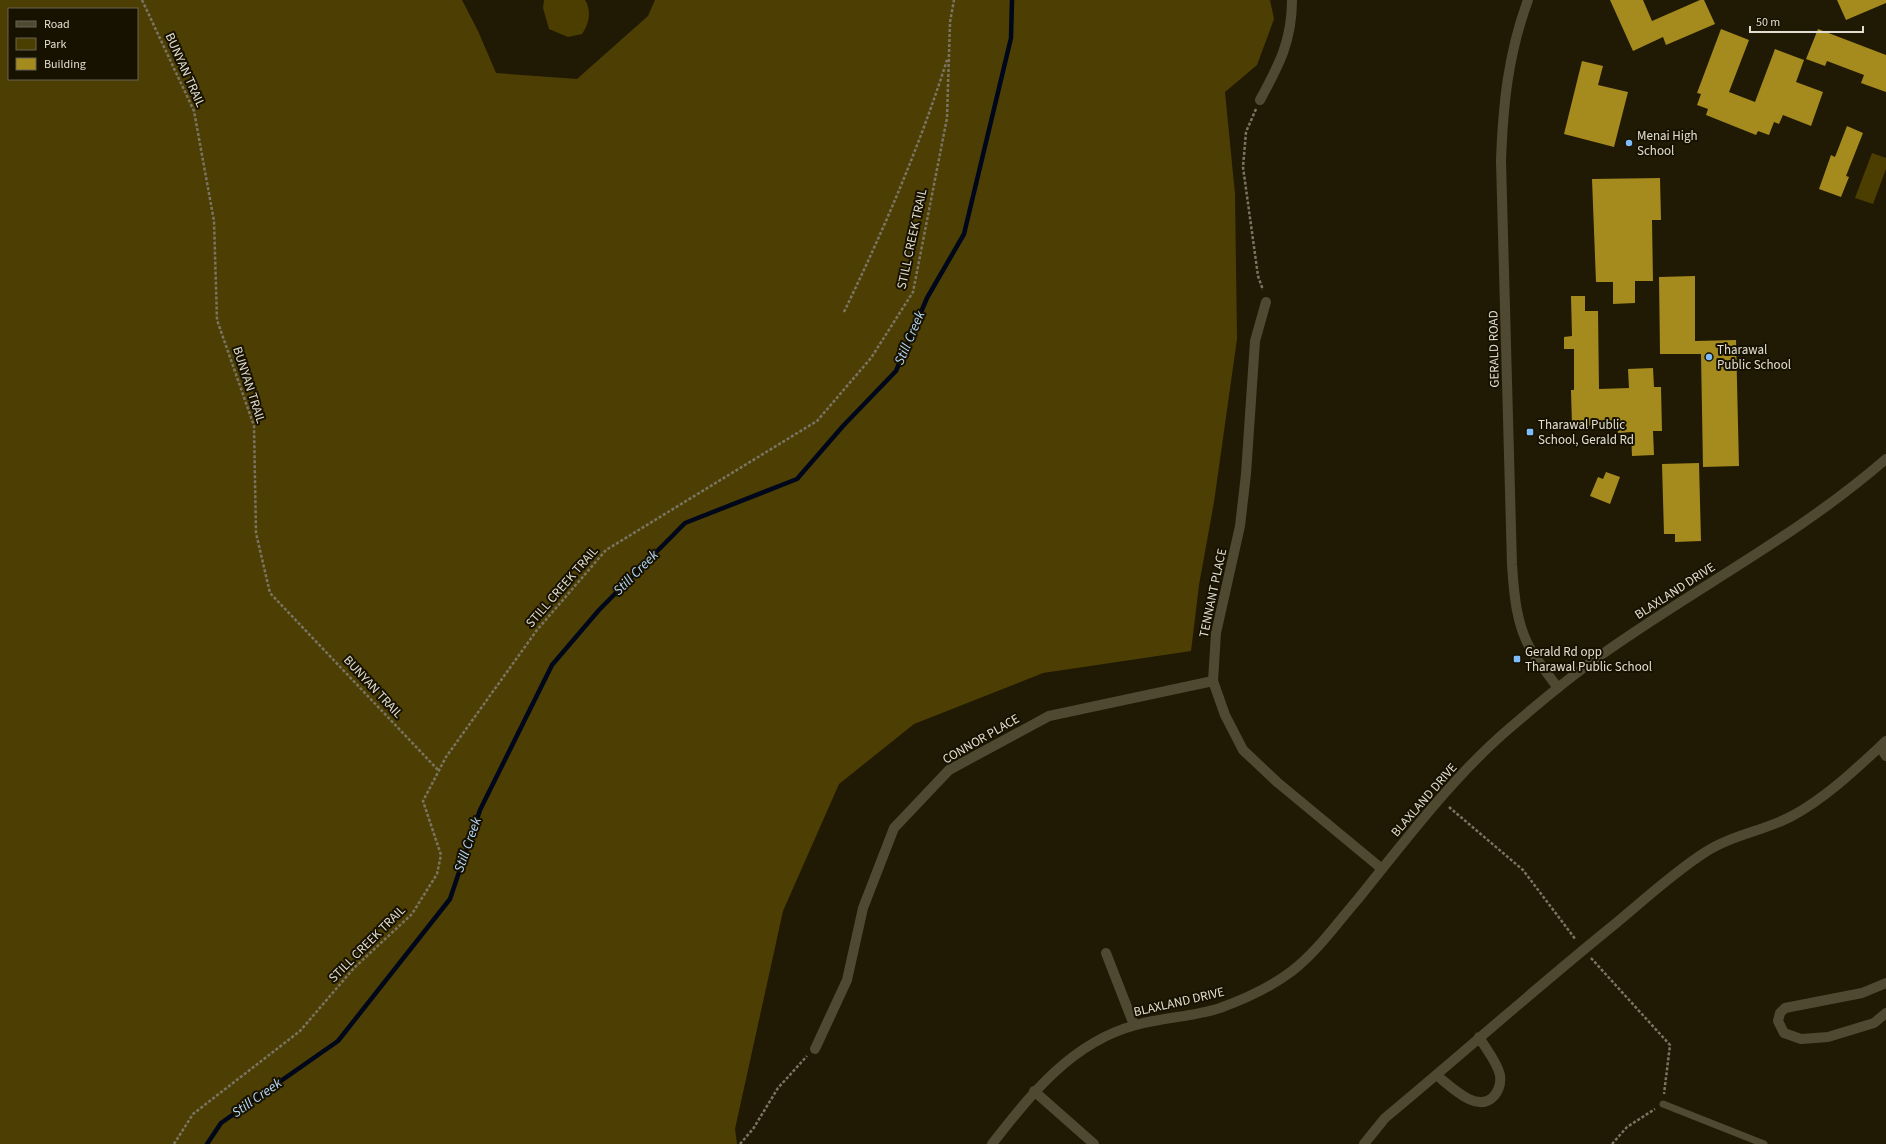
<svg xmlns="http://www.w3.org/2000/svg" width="1886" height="1144" font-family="'Source Sans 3',sans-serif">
<rect width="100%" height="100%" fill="#201a05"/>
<path fill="#4c3e00" d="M544,0H585C592,11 589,24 582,34L568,37L549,29L543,8Z
M1872,153L1886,158V169L1873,204L1855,198Z"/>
<path fill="#4d3f04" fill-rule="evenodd" d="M0,0H462L478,31L496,73L577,79L648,16L655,0H1270L1274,19L1257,65L1225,92L1235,194L1237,339L1214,502L1199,585L1191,651L1043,673L914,724L839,784L783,911L735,1129L737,1144H0ZM9,9H137V79H9Z"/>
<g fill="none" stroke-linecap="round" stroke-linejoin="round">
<path stroke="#00071a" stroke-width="4.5" d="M207,1144L221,1123L338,1041L450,899L480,810L552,665L599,610L685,523L797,479L843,426L896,371L927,298L964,234L1011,38L1012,0"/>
</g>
<path fill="#a58b1d" d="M1610,0H1643L1652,21L1700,0H1704L1715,24L1666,45L1663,37L1633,51Z
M1837,0H1886V3L1846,20Z
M1721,29L1749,40L1729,92L1755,102L1775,49L1804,60L1796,82L1823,92L1811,126L1783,115L1779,124L1774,122L1769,135L1758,131L1756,135L1706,115L1708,109L1697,105L1701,94L1697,93Z
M1818,29L1886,55V92L1861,83L1864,75L1827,61L1825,66L1806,59Z
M1582,61L1603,66L1598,85L1628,92L1614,147L1564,134Z
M1847,126L1863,133L1846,176L1849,177L1841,197L1819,189L1831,155L1835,157Z
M1660,178L1661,220H1652L1653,281H1635V303L1613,304V282H1596L1592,179Z
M1695,276V341L1736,340L1739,466L1703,467L1701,354H1660L1659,277Z
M1571,296H1585V311H1598L1599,389L1629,388L1628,369L1653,368L1654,387H1661L1662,431H1653L1654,455L1632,456L1631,432L1618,433L1617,425L1572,426L1571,390H1574V349H1564V337L1572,336Z
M1699,463L1701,541L1675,542V534H1664L1662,464Z
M1606,472L1620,477L1610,504L1590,496L1598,477L1603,479Z"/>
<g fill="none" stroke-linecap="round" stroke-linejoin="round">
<path stroke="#7a7563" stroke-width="2.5" stroke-dasharray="3 2" stroke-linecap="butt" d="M142,0L194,111L214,221L217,320L254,426L256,533L270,593L439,771
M1256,109L1246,132L1243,167L1258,276L1263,290
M844,312C884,229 919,148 947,60
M1449,807L1523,870L1576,940
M1591,958L1670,1045L1664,1094
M174,1144L193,1114L300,1031L354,968L412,914L437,874L441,855L423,801L446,757L537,630L606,550L817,421L871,358L913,292L947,118L950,22L954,0
M740,1144L753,1129L778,1088L807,1056
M1612,1144L1627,1127L1655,1109"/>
<path stroke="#4f4932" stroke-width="7" d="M1663,1104L1764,1144"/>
<path stroke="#4f4932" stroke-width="10" d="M1528,0C1508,54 1503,105 1501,161L1512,565C1514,594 1516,624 1531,650C1539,663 1549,676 1558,688
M1260,100C1279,65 1292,41 1292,0
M1266,302L1255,341L1246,474L1240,526L1216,633L1213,681L1225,715L1243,750L1277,782L1382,869
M1880,747L1886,756
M1106,953L1134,1025
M1886,983L1862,993L1785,1008L1780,1013L1778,1021L1784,1033L1801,1039L1828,1037L1874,1023L1886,1013
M815,1049L847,980L863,908L894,828L949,770L1049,716L1213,681
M1436,1075C1450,1085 1477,1115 1494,1096C1499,1090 1501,1082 1500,1075C1497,1062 1486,1049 1479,1037
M1034,1091L1094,1144
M992,1144C1031,1094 1072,1042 1136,1025C1163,1017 1193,1017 1220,1008C1245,999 1271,987 1292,971C1317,952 1337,923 1358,899C1405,841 1454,775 1511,727C1540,702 1570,677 1601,655C1695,588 1799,535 1886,459
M1364,1144L1385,1118C1462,1054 1537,987 1615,924C1644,900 1673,873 1704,853C1731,835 1764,831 1792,816C1826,798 1857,768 1886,741"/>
</g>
<g fill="#7fbdfa" stroke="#171100" stroke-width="1.5">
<circle cx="1629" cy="143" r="4"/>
<circle cx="1709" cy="357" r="4"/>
<rect x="1526" y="428" width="8" height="8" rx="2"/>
<rect x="1513" y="655" width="8" height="8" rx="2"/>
</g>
<g text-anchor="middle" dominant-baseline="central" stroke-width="4" stroke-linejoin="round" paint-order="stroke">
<g font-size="13" fill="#e2ded1" stroke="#171100">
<text transform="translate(185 70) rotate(66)">BUNYAN TRAIL</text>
<text transform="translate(912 239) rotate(-78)">STILL CREEK TRAIL</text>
<text transform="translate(1494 349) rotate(-91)">GERALD ROAD</text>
<text transform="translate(249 385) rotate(72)">BUNYAN TRAIL</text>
<text transform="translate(562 587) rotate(-49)">STILL CREEK TRAIL</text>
<text transform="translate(1675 591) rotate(-33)">BLAXLAND DRIVE</text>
<text transform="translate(1213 593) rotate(-78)">TENNANT PLACE</text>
<text transform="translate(373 687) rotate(47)">BUNYAN TRAIL</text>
<text transform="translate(981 739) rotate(-30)">CONNOR PLACE</text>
<text transform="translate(1424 800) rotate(-49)">BLAXLAND DRIVE</text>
<text transform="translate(367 944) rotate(-45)">STILL CREEK TRAIL</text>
<text transform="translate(1179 1002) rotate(-13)">BLAXLAND DRIVE</text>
</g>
<g font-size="13" fill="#e2ded1" stroke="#171100" text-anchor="start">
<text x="1637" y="136">Menai High<tspan x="1637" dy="15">School</tspan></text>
<text x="1717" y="350">Tharawal<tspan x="1717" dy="15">Public School</tspan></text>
<text x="1538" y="425">Tharawal Public<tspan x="1538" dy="15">School, Gerald Rd</tspan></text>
<text x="1525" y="652">Gerald Rd opp<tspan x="1525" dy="15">Tharawal Public School</tspan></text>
</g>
<g font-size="14" font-style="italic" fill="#b4d7fa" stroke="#171100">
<text transform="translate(910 338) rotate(-67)">Still Creek</text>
<text transform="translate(636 573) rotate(-45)">Still Creek</text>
<text transform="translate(468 845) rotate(-71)">Still Creek</text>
<text transform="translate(257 1098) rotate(-35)">Still Creek</text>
</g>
</g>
<rect x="8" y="8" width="130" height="72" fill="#171100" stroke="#686354"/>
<rect x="16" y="21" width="20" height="6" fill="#4f4932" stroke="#686354"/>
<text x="44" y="28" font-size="12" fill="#e2ded1">Road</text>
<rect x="16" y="38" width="20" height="12" fill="#4c3e00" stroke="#686354"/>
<text x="44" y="48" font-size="12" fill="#e2ded1">Park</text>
<rect x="16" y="58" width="20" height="12" fill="#a58b1d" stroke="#686354"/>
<text x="44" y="68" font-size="12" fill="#e2ded1">Building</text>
<path d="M1750 26v6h113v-6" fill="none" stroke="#e2ded1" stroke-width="2"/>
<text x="1756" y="26" font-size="12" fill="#e2ded1" stroke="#171100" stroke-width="3" paint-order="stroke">50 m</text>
</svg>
